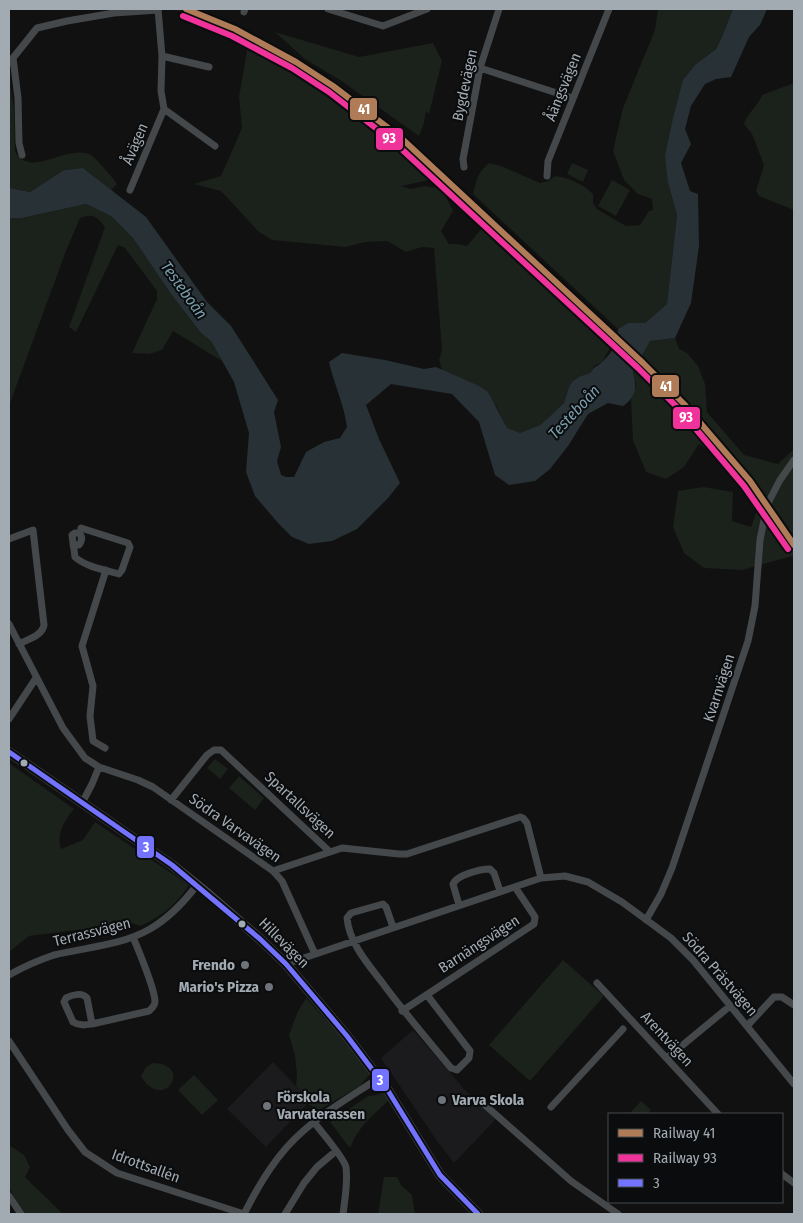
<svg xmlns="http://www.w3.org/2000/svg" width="803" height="1223" font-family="'Fira Sans Condensed',sans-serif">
<rect width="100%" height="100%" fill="#111"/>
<path fill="#1b1b1d" d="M173,9H198L237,25L278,47L336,82L403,134L646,360L780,531L640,366L397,140L331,89L274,54L233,33Z
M413,1030L465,1090L496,1119L454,1163L437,1141L381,1058Z
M273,1062L310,1101L266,1147L227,1109Z"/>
<path fill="#1b211b" d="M658,9H733L722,38L716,49L696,64L668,183L677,215L667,304L645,323H628L618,329L473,194C476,181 478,172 489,163L501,166L540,183L548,181L555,176C568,177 583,184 593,194V203L597,209L626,226L640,225L649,211L653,210L652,199L638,194L624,180L613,151L623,108L655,30Z
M275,32L359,57L433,43L442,61L429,114L426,111L424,123L419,136L340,80L305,59Z
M247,40C294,65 339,93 381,126C401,142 419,160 438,178L401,186L411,189L425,186L442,189L453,211L441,231L449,244H458L467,246L488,221L561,291L612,337L613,343L602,362L594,366L590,373L581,376L569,387L564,403L540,425L520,433L509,430C502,423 501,414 496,406C490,397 453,375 442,370L439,360L442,350L434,248L422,247L406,252L387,241L366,242L345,247L272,240L258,231L221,191L194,184L221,176L242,128L239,97L248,45Z
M9,77L14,108L15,151C30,180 67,143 91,155C96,158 113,178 117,184L111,190L83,168L64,170L30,192L9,188Z
M794,83V210L759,196L756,191L764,165L752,134L744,124C747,113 758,106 762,95Z
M572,163L588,170L583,182L567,174Z
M612,180L630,190L616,216L598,206Z
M86,204L111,216L133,238L171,294L201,333L211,341L222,361L173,331L162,350L149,354L132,353L157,299V291L125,248L118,245L76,332L69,327L105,227C96,216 94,213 80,218L66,251L9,406V218H22Z
M675,338L679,349L687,353L698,366L705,384L707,412L744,455L778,464L794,449V558L792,556L742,570L704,568L684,553L673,527L678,491L703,487L733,492L732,521L751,527L758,508L708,450L699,444L684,467L666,479L646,472L633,440L631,401L636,385L633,372L650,341Z
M215,759L228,769L220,779L207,768Z
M9,763L74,809C64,821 56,835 61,849L83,840L95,822L189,885C174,907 164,914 141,926L132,923L29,936L9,952Z
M239,776L264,798L255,810L229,788Z
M563,960L604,996L530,1081L489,1045Z
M306,998L341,1036L370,1074L360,1086L319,1110L308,1104L310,1101L296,1086L297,1075L295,1056L289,1035L298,1011Z
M153,1063C195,1064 163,1114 141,1076L146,1067Z
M194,1075L218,1100L202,1115L178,1090Z
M384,1092L389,1100C373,1115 358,1127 350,1148L330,1122L368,1096L377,1095Z
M641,1101L651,1110L648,1114H629Z
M9,1145L24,1155L30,1167L25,1177L63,1214H25L9,1188Z
M384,1177H397L401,1185L412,1195L415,1214H378Z"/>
<path fill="#283236" d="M733,9H767L760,25L749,37L731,77L716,79L705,84L691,106L685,129L691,144L681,163L690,191L698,194L699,246L691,303L675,338L650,341L633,372C637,388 636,397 623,406L608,403L588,414L568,446L550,469L535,481L509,485L495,475L479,422L452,394L391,384L366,405L379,439L400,483L388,498L357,529L332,541L309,544L292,537L278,523L255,496L246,472L249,433L234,382L211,341L201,333L171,294L133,238L111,216L86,204L22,218H9V188L30,192L64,170L83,168L146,217L207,302L231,326L278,400L274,412L281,447L277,461L281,475L286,477H294L306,452L324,442L340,438L347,427C344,404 334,384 329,362L342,353L385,360L424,369L436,367L479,386L488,392L507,428L520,433L540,425L549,417L564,403L569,387L573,381L581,376L590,373C596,364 596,368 602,362C614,351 616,345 618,329L628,323H645L667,304L677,215L668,183L665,156L673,118L683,80L696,64L716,49L722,37Z"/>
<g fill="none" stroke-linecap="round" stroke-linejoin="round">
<path stroke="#45484a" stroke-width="7" d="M328,9L383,26L427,9
M244,12L245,9
M162,56L209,67
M13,58L18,98L19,143L22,155
M9,63L37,28L67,21L114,13L158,10
M480,68L572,98
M164,109L215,146
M464,167L463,159L480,68L499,9
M547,176L548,161L609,9
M130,190L164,109L161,91L162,56L158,9
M9,539L33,530L44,625C42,636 28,639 19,644
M73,545H79C82,541 83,537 79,533H75L72,535L75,557C86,567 105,570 119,574L122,570L130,547L128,543L81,528
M9,624L63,728L85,758L99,767L138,780L153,787L273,871L282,881L315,954
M9,719L36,678
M105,748L93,741L90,716L93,686L82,646L106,570
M171,800L207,755L214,750H221L329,851
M82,803L92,784L99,767
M273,871L342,848L399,854H407L520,817L523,818L527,823L541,878
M459,905L453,884C457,875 480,869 490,869L494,873L500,891
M646,920L661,894L672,868L748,641L755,606L760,540L767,505L780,480L794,460
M393,927L386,907L383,904L351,913L347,918C349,942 367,963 381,981C403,1011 427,1039 451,1068L457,1070L469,1058L470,1051L427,995
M286,964L541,878L565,876L588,882L622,902L671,938L693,960L794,1084
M9,975C23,967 39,960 54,955C87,947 120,946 150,929C169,918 184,902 197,885
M597,983L718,1114
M402,1011L534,924L535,917L515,887
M92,1024L87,998C82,992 72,995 66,998L64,1002L73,1022C80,1026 85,1025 92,1024L149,1011C152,1008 155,1006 155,1001C154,986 139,952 133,937
M747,1026L774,997H782L794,1005
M9,1041L68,1130L85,1152L117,1173L244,1214
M667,1058L730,1006
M486,1106L571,1181L618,1214
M551,1107L623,1029
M314,1122C321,1132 343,1156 346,1167C348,1182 345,1199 343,1214
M782,1174L794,1183
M9,1196L21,1214
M244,1214C256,1190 269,1167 287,1147C313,1118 347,1099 379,1078
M285,1214L304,1183L317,1167L336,1151"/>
<path stroke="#494c4e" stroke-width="10" d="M9,752L172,865L208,894L260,939L286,964L347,1036L387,1089L440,1175L478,1214"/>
<defs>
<path id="bus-1" d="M9,752L172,865L260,939L286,964L347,1036L387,1089L440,1175L478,1214"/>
</defs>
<use href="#bus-1" stroke="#0b0c0d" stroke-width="9"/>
<use href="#bus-1" stroke="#7373ff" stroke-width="5"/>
<defs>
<path id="rail-1" d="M186,9L235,29L296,62L333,86L400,137L643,363L684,404L750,481L794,545"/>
<path id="rail-2" d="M183,16L232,36L292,68L329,92L395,143L638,368L679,409L744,486L788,549"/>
</defs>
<use href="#rail-1" stroke="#0b0c0d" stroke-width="10"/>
<use href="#rail-2" stroke="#0b0c0d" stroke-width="10"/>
<use href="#rail-1" stroke="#b07c57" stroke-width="6"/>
<use href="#rail-2" stroke="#ef339a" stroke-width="6"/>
</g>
<g fill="#a2aab2" stroke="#0b0c0d" stroke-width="2">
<circle cx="24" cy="763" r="4.5"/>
<circle cx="242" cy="924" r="4.5"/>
</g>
<g fill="#6f747a" stroke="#0b0c0d" stroke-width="2">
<circle cx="245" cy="965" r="5"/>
<circle cx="269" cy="987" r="5"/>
<circle cx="442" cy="1100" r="5"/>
<circle cx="267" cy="1106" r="5"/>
</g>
<g text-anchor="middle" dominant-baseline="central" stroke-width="4" stroke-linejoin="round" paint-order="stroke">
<g font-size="15" fill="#a2aab2" stroke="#0b0c0d">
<text transform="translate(465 85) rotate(-78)">Bygdevägen</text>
<text transform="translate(563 87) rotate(-68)">Åängsvägen</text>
<text transform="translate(135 144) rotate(-67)">Åvägen</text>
<text transform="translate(719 688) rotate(-72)">Kvarnvägen</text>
<text transform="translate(300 805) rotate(43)">Spartallsvägen</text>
<text transform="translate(235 828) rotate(35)">Södra Varvavägen</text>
<text transform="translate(92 932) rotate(-14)">Terrassvägen</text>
<text transform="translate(284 943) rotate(45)">Hillevägen</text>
<text transform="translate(479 944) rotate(-33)">Barnängsvägen</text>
<text transform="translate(720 974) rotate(49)">Södra Prästvägen</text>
<text transform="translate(667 1039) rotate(47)">Arentvägen</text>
<text transform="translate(146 1166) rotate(20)">Idrottsallén</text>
</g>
<g font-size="15" font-weight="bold" fill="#a2aab2" stroke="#0b0c0d" text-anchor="end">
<text x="235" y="965">Frendo</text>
<text x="259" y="987">Mario's Pizza</text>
<text x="277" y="1097" text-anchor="start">Förskola<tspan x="277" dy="17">Varvaterassen</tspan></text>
<text x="452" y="1100" text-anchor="start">Varva Skola</text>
</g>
<g font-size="16" font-style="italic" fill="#799ead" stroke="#0b0c0d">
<text transform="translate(184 290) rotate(54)">Testeboån</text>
<text transform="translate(574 412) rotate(-47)">Testeboån</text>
</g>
</g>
<g stroke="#0b0c0d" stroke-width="2">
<rect x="349" y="97" width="29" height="24" rx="5" fill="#b07c57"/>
<rect x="375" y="127" width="29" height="24" rx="5" fill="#ef339a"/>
<rect x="651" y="374" width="29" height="24" rx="5" fill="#b07c57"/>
<rect x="672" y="406" width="29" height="24" rx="5" fill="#ef339a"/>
<rect x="136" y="835" width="19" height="24" rx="5" fill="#7373ff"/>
<rect x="371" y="1068" width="19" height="24" rx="5" fill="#7373ff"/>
</g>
<g font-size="14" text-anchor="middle" font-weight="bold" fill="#fff">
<text x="364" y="114">41</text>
<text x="389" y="143">93</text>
<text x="666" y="391">41</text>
<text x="686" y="422">93</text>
<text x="146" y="852">3</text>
<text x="380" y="1085">3</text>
</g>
<rect width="803" height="1223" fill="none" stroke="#a2aab2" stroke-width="20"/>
<rect x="608" y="1113" width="175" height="90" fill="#0b0c0d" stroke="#474b4f"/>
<rect x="618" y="1129" width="25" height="8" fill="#b07c57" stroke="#474b4f"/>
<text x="653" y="1138" font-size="15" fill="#a2aab2">Railway 41</text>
<rect x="618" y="1154" width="25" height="8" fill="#ef339a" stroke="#474b4f"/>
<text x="653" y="1163" font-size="15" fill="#a2aab2">Railway 93</text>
<rect x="618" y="1179" width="25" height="8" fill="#7373ff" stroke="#474b4f"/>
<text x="653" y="1188" font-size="15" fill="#a2aab2">3</text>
</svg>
